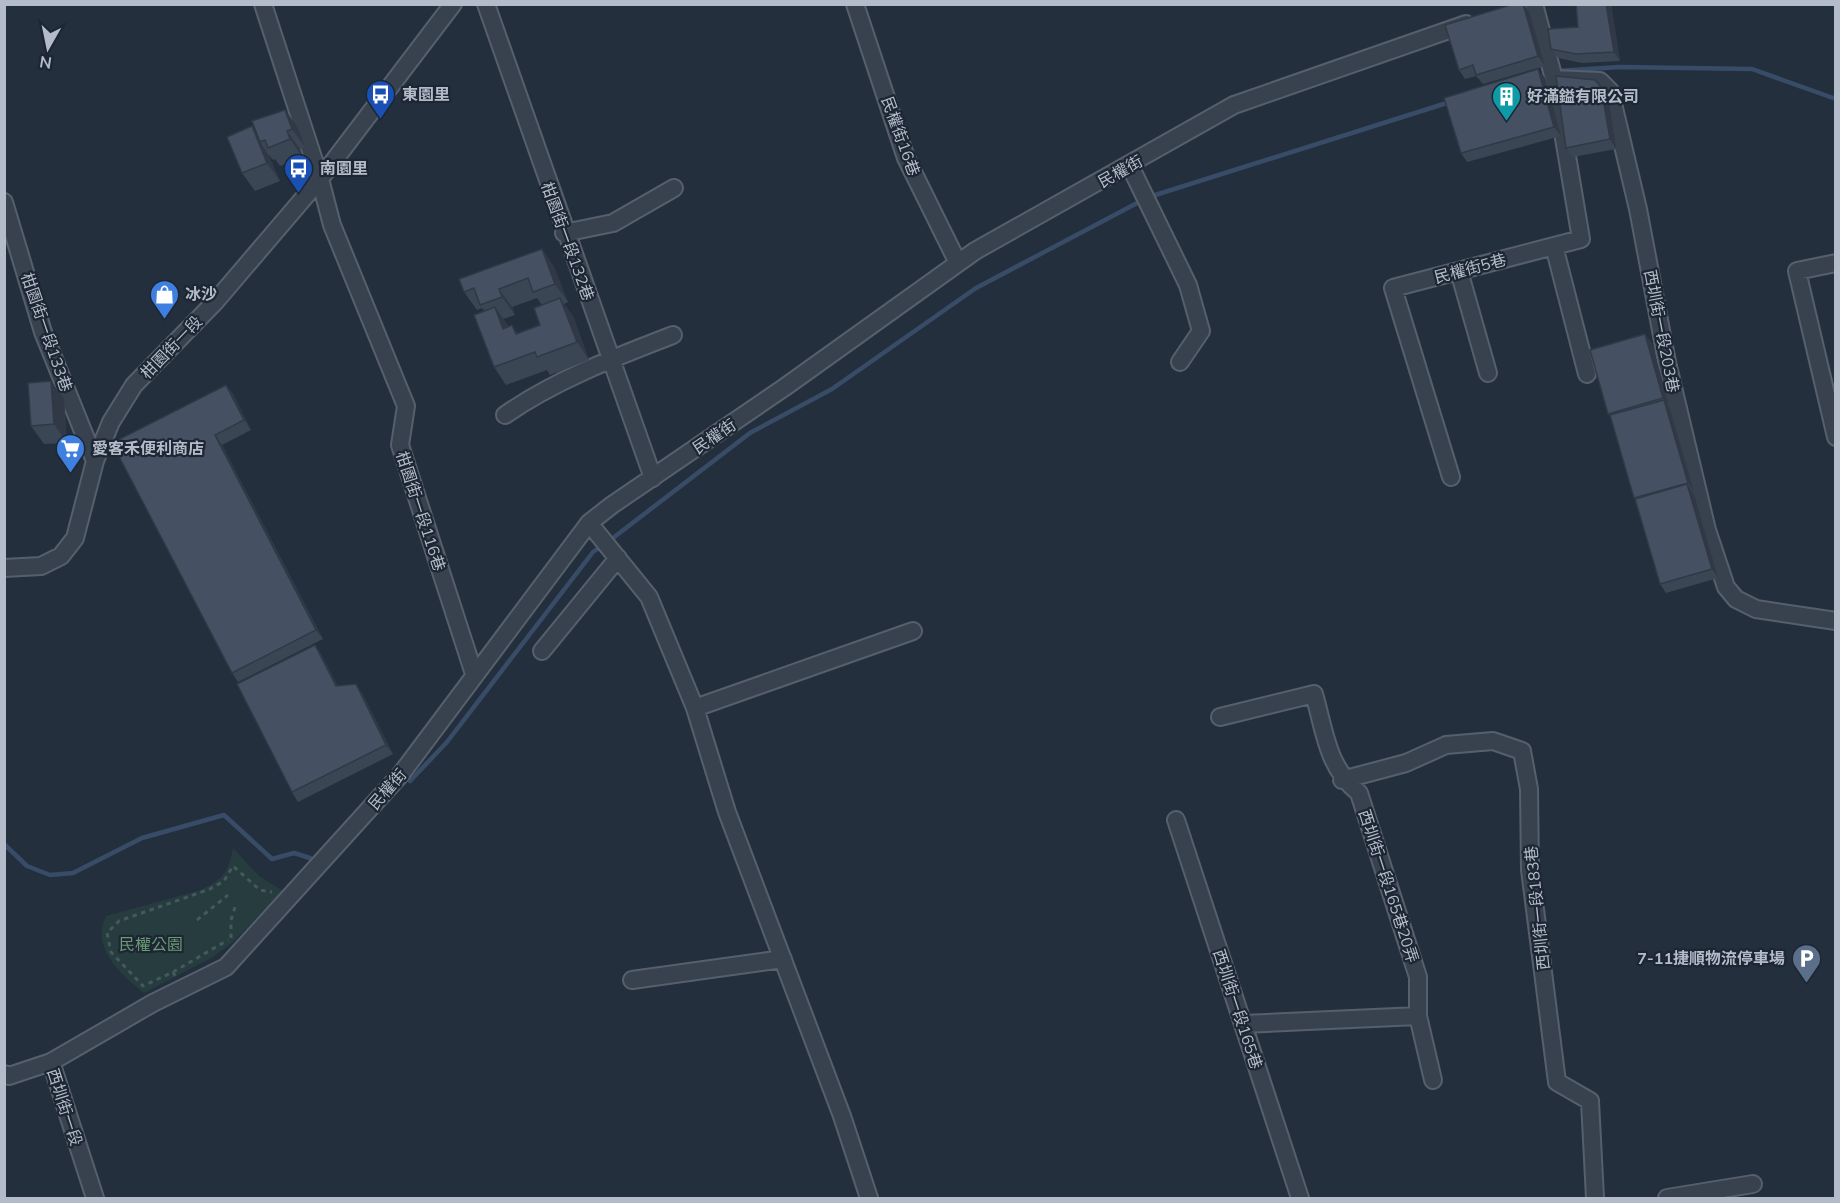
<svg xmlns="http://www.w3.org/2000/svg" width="1840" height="1203" font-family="Mulish,'Noto Sans TC',sans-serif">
<rect width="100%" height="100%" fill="#242f3e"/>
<path fill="#263c3f" d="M233,848L259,876L283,891L232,943L213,957L144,993C121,975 90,947 106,916L201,890C224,878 228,873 233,848Z"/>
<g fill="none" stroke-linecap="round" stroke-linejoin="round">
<path stroke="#394c67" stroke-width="4.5" d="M1556,71L1620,67L1752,69L1836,99
M1149,197L1450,102
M609,541L750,433L832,389L976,288L1141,201
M410,781L447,742L593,552L602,546
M4,844L27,866L50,875L73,873L142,838L224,815L272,859L294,853L310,858"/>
<defs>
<path id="minor" d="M263,4L320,179L332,225L406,406L400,445L474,674
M486,4L653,478
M855,4L906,158L958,263
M1534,4L1554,79L1600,81L1610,91L1638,209L1667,362L1707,530L1726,587L1736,599L1756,609L1836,621
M1130,166L1188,285L1201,331L1180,362
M4,202L43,332L95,461
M564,233L613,223L674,188
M1554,246L1587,374
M1836,263L1797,271L1836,437
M1459,271L1488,373
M505,415C555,380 616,357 673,335
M1451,477L1393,288L1581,239L1554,79
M589,523L649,597L695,708L727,812L842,1116L869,1198
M4,568L41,566L61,556L75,538L95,461L111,422L134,385L215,302L320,179L453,4
M542,651L618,558
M695,708L913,631
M1220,717L1314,694C1325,732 1327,767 1359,793L1418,977V1016L1433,1080
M1342,780L1406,763L1446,745L1493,741L1522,751L1529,789L1530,870L1557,1082L1590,1101L1595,1198
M1176,820L1300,1198
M632,980L783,959
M1243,1024L1418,1016
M51,1062L95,1198
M4,1074L9,1076L51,1062L153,1003L226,967L401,774L589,523L612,505L785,387L975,251L1234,105L1466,24
M1667,1198L1753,1184"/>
</defs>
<use href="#minor" stroke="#565f6c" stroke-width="20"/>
<path stroke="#44595c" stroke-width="3" stroke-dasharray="4.5 4.5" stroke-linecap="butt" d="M197,920L228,895
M231,938V920L236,904
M173,972L228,940
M175,976L173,972L143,986L111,952L107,933L119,921L210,889L224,881L233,866L260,890L272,892"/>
<use href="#minor" stroke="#38414e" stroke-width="16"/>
</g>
<path fill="#3b4654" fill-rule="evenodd" d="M1514,4H1524L1529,12L1545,66L1483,84L1476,76L1465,79L1459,70Z
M1611,4L1620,61L1582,63L1558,58L1551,49L1578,27Z
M1545,78L1561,136L1467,162L1461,153Z
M1608,96L1616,149L1573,157L1566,148Z
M285,110L298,128L305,147L300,149L303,158L280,166L275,159L273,160L268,154L280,181L255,191L242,173L252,126L257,134Z
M542,249L554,267L568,302L564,304L573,316L589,360L550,375L547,370L506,385L494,367L484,311L482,308L477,310L464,292ZM537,298L542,305L540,325L518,333L508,327L503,319L515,315L512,307Z
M1645,334L1652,344L1718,578L1666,593L1660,584L1611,418L1608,414Z
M226,385L233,394L251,430L222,445L323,639L238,682L232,673L112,443Z
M64,399L67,443L44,444L31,426Z
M315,645L321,654L337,685L362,693L393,754L298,802L292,792Z"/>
<path fill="#303945" d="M1523,4L1529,12L1545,66L1538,56Z
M1606,4H1611L1620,61L1614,52Z
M1538,69L1545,78L1561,136L1554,127Z
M1601,87L1608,96L1616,149L1610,139Z
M285,110L298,128L305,147L292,129Z
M252,126L262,141L260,142L268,154L280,181L267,163Z
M287,131L300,149L303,158L290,139Z
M542,249L554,267L568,302L555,284Z
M499,289L512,307L515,315L502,297Z
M560,298L573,316L589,360L577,342Z
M495,307L508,325L516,347L503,329Z
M1645,334L1652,344L1670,408L1663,398Z
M51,381L64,399L67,443L54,424Z
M226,385L233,394L251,430L244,420Z
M1664,400L1670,409L1694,492L1688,483Z
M215,435L222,445L323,639L316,630Z
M1687,484L1694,494L1718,578L1712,569Z
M315,645L321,654L342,695L336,686Z
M356,684L362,693L393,754L386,745Z"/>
<path fill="#455162" stroke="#303945" stroke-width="1.5" d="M1514,4H1523L1538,56L1476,75L1473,65L1459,70L1445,25Z
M1576,4H1606L1614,52L1576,54L1551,49L1548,29L1578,27Z
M1538,69L1554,127L1461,153L1444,98Z
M1556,76L1595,80L1601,87L1610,139L1566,148Z
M285,110L292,129L287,131L290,139L268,148L265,140L260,142L252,121Z
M252,126L267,163L242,173L227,137Z
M542,249L555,284L533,292L528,278L499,289L502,297L480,305L474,288L464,292L459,279Z
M560,298L577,342L537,357L535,352L494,367L474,315L495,307L503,329L512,325L516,334L540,325L534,308Z
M1645,334L1663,398L1608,414L1590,350Z
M51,381L54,424L31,426L28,383Z
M226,385L244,420L215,435L316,630L232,673L112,443Z
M1664,400L1688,483L1634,498L1610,415Z
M1687,484L1712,569L1660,584L1635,499Z
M315,645L336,686L356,684L386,745L292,792L237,684Z"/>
<defs>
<symbol id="bus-pin" viewBox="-11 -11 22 30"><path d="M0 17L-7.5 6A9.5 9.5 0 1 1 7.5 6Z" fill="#1a4fb4" stroke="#1d2633"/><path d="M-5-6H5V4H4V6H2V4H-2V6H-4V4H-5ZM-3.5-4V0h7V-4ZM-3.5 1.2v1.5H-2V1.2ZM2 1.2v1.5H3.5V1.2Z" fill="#fff"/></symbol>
<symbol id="building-pin" viewBox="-11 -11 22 30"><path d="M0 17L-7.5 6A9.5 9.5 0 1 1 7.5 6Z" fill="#0f9aa8" stroke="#1d2633"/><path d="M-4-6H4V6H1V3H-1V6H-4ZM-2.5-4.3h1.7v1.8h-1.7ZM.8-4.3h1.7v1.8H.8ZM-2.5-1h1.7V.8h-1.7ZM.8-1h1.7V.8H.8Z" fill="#fff"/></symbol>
<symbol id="shop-pin" viewBox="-11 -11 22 30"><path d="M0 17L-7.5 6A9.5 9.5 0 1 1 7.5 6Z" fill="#3f7fe0" stroke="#1d2633"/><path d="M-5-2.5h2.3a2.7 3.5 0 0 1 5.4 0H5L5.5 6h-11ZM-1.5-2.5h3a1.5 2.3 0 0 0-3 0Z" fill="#fff"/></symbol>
<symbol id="supermarket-pin" viewBox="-11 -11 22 30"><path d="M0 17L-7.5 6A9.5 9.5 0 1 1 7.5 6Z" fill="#3f7fe0" stroke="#1d2633"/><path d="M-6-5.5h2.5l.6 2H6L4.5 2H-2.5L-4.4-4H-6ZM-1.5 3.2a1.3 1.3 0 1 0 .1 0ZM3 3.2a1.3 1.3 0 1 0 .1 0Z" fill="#fff"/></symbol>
<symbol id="parking-pin" viewBox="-11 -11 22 30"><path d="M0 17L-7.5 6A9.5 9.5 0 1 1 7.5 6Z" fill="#5c6f8a" stroke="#1d2633"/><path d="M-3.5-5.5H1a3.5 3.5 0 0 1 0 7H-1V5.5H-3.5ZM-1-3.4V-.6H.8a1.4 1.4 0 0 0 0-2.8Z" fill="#fff"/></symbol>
</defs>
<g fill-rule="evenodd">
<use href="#bus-pin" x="364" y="78" width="33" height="45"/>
<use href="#building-pin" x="1490" y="80" width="33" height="45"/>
<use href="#bus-pin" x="282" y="152" width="33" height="45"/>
<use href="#shop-pin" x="148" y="278" width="33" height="45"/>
<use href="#supermarket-pin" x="54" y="432" width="33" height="45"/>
<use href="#parking-pin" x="1790" y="942" width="33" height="45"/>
</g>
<g text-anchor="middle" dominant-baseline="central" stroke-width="4.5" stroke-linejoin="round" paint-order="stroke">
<g font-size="16" font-weight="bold" fill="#b4bcc9" stroke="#1d2633" text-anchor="start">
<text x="402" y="94">東園里</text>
<text x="1527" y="96">好滿鎰有限公司</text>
<text x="320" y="168">南園里</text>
<text x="185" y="294">冰沙</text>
<text x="92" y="448">愛客禾便利商店</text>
<text x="1785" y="958" text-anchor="end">7-11捷順物流停車場</text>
</g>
<g font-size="16" fill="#b4bcc9" stroke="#1d2633">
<text transform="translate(901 136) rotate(70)">民權街16巷</text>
<text transform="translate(1120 171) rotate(-29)">民權街</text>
<text transform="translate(568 241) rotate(70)">柑園街一段132巷</text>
<text transform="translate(1470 268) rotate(-15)">民權街5巷</text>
<text transform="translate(1662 331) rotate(79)">西圳街一段203巷</text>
<text transform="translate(47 332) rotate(71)">柑園街一段133巷</text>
<text transform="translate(171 347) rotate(-46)">柑園街一段</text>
<text transform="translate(714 436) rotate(-34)">民權街</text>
<text transform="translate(421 511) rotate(72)">柑園街一段116巷</text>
<text transform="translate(387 789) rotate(-49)">民權街</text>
<text transform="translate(1389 886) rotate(72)">西圳街一段165巷20弄</text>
<text transform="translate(1537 908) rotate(-96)">西圳街一段183巷</text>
<text transform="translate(1238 1009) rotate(72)">西圳街一段165巷</text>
<text transform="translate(65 1107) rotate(72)">西圳街一段</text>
</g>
<g font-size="16" fill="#6b9a76" stroke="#1d2633">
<text x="151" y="944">民權公園</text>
</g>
</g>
<rect width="1840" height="1203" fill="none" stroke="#b4bcc9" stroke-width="12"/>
<g transform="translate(48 48) rotate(189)" stroke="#1d2633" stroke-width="4.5" paint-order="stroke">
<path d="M0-4.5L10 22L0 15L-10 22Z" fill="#b4bcc9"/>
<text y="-9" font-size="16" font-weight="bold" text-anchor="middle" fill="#b4bcc9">N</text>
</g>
</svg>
